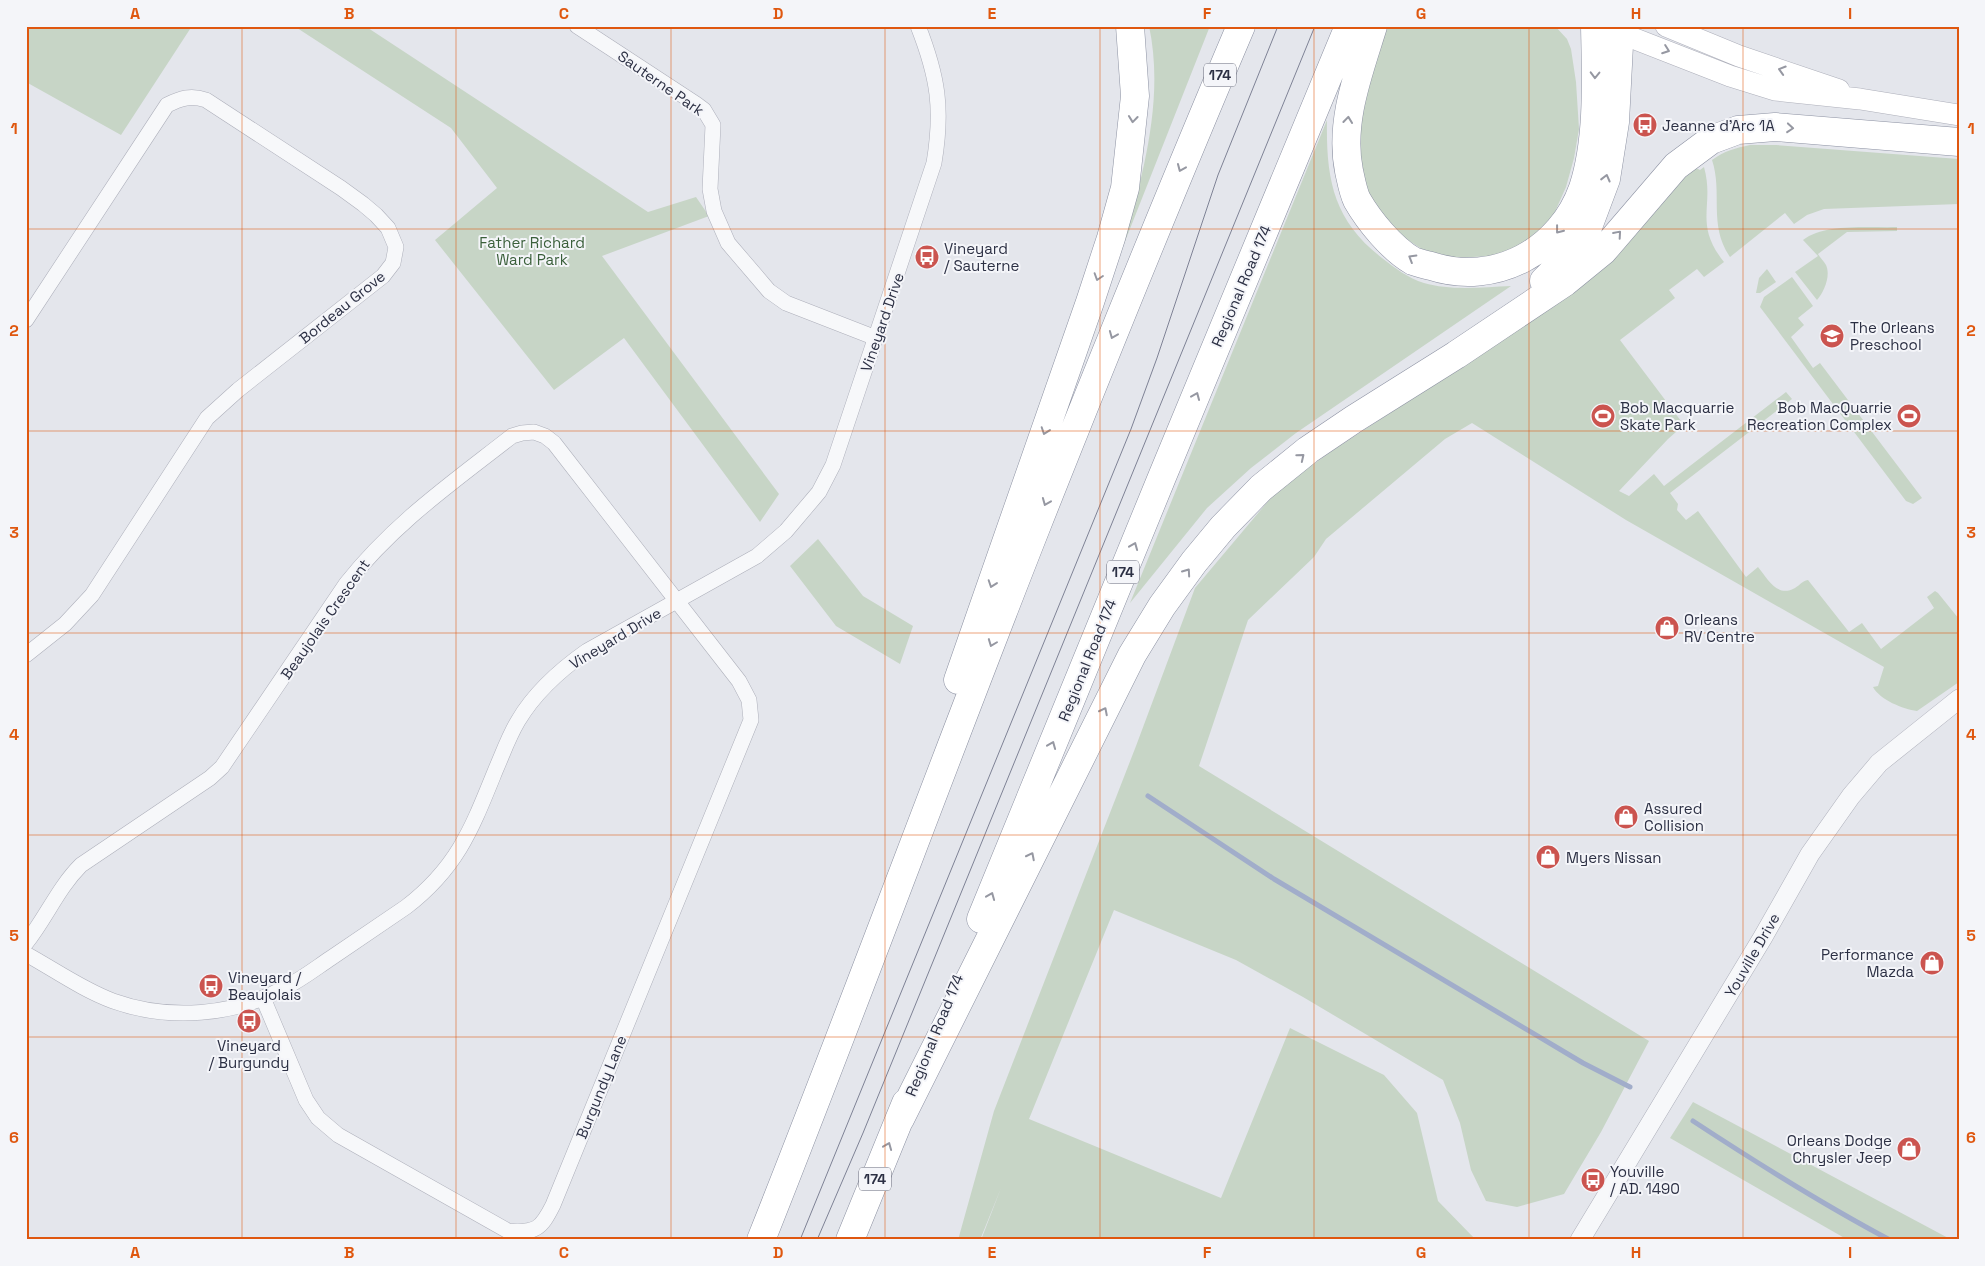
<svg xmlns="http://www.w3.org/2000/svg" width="1985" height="1266" font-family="'Space Grotesk',sans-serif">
<rect width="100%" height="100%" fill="#e4e6ec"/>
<path fill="#c7d5c6" d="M26,26H192L121,135L26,82Z
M294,26H365L648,212L696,197L709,216L602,256L779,494L760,522L624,338L554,390L435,240L497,188L451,128Z
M1149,26H1210L1122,249C1142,178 1165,100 1149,26Z
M1380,26H1555L1567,39L1571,49L1576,82L1579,129L1574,158L1566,187L1554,214L1537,234L1516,247L1491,256L1454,258L1425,251L1400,235L1380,215L1355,164L1360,86Z
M1327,120C1326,179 1333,220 1382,258C1395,268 1408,278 1424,283C1451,291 1483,287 1511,286L1296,433L1251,468L1207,508L1130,603Z
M1750,145H1776L1959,159V204L1824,209L1807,215L1794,224L1785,213L1730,257C1708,225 1723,193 1712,160C1724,151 1736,148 1750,145Z
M1704,167C1715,206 1693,223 1724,262L1704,277L1697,269L1669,290L1675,298L1620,340L1684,425L1668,439L1619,491L1629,496L1654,474L1664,486L1786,392L1792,399L1670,493L1678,504L1677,510L1686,520L1698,511L1746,577L1758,567C1768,579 1777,598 1795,588C1800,585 1802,581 1808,580L1849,632L1862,623L1881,649L1934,608L1927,597L1935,591L1938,593L1959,619V682L1917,711C1903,709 1880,700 1873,687L1878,686L1884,667L1626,520L1472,423L1445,439L1326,539L1314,557L1248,620L1199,766L1649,1041L1601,1132L1564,1194L1517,1207L1486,1201L1471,1170L1460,1123L1443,1080L1303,997L1236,960L1114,910L1029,1119L1221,1198L1290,1028L1384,1075L1417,1113L1438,1201L1476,1240H981L1001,1188L980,1240H958L994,1111L1136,746L1195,588L1275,493L1330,452L1565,299L1597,271L1668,192L1696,168L1700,170Z
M1897,227V231L1847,232L1818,254C1820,258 1824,261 1826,265C1831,276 1824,292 1817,300L1795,272L1818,256L1803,240C1825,223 1870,228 1897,227Z
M1767,269L1776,282L1760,293H1756L1759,278Z
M1792,277L1813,306L1798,318L1804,325L1791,337L1813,368L1820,363L1922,498L1913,504L1906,501L1760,307L1764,297Z
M818,539L863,596L913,626L900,664L836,626L790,566Z
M1693,1102L1952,1240H1848L1670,1138Z"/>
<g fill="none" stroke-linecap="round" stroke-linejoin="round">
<path stroke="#a1adca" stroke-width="5" d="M1148,796L1274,879L1583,1063L1630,1087
M1693,1121C1757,1163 1822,1204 1890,1240"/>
<defs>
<path id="minor" d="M577,26L696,104L704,110L713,125L710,189L714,211L728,243L769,291L786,303L876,338
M26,320L167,105C181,98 191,95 206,100L341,188L363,204L376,215L388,228L396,247L393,263L383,276L238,390L207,418L92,595L65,624L26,655
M26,943C46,918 58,888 81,865L210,778L222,767L346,584C394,523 452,483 512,436L522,433L534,432L545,436L554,443L739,681L749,700L751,720L553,1205C541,1229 536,1233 508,1231L338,1135L318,1118L306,1100L263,998
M26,954C55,970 83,990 113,1001C169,1021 234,1016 286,987C302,979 316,968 331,958C356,941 381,924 406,907C458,867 472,828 496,769C503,753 509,736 518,721C535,692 560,670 587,651L757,556L786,531L819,492L833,465L934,163C943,109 938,77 918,26"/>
<path id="tertiary" d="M1580,1240L1763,937L1810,854L1851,796L1879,763L1959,699"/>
<path id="secondary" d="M1666,26L1739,56L1839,90
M1607,28L1730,76L1775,90L1860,99L1959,115"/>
<path id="motorway" d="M1373,26C1359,72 1339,122 1349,171C1351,180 1353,192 1357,200C1369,221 1392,249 1413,261C1419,263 1426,265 1431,266C1495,287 1561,251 1583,188C1599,139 1596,78 1595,26
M1544,281L1566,259L1588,227L1606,179L1615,122L1620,26
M958,680L1090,302L1111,238L1125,188L1135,96L1130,26
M981,919L1162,477L1349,26
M900,1119L1132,655L1162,606L1194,562L1223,527L1261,488L1308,450L1354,419L1456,355L1565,282L1603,251L1676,166L1711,140L1738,130L1775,127L1959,142
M761,1240C855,1004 942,766 1035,530C1102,361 1170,193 1241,26
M850,1240L906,1103"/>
</defs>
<use href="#minor" stroke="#adafba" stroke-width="16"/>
<use href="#tertiary" stroke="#adafba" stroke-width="20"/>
<use href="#secondary" stroke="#adafba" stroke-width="22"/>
<use href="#motorway" stroke="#8c91a2" stroke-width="29"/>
<use href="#minor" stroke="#f7f8fa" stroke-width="15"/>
<use href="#tertiary" stroke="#f7f8fa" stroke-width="19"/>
<use href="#secondary" stroke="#fff" stroke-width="21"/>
<use href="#motorway" stroke="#fff" stroke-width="28"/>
<path stroke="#7e8295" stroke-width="1" d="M800,1240L1131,429L1157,358L1218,175L1278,26
M817,1240L863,1133L1315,26"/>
</g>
<defs><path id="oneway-chevron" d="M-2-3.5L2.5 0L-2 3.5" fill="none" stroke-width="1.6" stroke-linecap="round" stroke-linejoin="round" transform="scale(1.25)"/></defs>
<g stroke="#9698a2">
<use href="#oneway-chevron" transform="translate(1666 50) rotate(20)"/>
<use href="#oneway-chevron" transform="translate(1782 70) rotate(-163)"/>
<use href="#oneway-chevron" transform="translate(1595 75) rotate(91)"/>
<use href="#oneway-chevron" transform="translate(1133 119) rotate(96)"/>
<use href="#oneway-chevron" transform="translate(1348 120) rotate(-84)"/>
<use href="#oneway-chevron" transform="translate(1790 128) rotate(5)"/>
<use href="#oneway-chevron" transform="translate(1181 168) rotate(113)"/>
<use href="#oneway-chevron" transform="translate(1606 178) rotate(-76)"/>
<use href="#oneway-chevron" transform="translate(1559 230) rotate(128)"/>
<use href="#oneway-chevron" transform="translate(1618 234) rotate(-49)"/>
<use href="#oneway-chevron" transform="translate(1412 258) rotate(-149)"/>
<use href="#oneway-chevron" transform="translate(1098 277) rotate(108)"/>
<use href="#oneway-chevron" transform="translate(1113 335) rotate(112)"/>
<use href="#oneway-chevron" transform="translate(1196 396) rotate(-67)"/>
<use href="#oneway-chevron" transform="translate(1045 431) rotate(109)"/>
<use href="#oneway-chevron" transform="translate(1301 457) rotate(-39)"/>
<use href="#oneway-chevron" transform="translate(1046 502) rotate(112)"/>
<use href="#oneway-chevron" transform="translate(1134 546) rotate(-68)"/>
<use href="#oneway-chevron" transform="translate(1187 572) rotate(-55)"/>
<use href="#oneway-chevron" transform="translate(992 584) rotate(109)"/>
<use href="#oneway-chevron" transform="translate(992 643) rotate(111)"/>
<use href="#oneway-chevron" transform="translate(1104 711) rotate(-63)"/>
<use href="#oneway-chevron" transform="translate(1052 745) rotate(-68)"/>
<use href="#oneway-chevron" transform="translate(1031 856) rotate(-63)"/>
<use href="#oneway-chevron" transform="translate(991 896) rotate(-68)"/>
<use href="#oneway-chevron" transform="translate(888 1146) rotate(-68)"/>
</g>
<path fill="none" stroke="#df570f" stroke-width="1" stroke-opacity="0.55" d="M242,26V1240M456,26V1240M671,26V1240M885,26V1240M1100,26V1240M1314,26V1240M1529,26V1240M1743,26V1240M26,229H1959M26,431H1959M26,633H1959M26,835H1959M26,1037H1959"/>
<defs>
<symbol id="bus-disc" viewBox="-11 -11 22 22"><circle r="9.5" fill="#cb544f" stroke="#f4f5f9"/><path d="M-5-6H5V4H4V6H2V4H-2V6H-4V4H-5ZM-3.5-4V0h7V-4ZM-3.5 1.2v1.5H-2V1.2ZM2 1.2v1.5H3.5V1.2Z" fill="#fff"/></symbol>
<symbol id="school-disc" viewBox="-11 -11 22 22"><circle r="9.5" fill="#cb544f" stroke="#f4f5f9"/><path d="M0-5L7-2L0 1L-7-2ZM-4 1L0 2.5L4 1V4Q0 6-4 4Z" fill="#fff"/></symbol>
<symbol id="stadium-disc" viewBox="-11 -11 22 22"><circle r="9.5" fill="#cb544f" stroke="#f4f5f9"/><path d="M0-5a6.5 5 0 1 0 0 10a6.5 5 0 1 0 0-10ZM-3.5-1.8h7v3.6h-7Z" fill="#fff"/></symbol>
<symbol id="shop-disc" viewBox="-11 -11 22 22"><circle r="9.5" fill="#cb544f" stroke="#f4f5f9"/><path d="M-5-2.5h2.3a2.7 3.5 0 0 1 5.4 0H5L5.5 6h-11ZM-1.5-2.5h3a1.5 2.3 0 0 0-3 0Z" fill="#fff"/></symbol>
</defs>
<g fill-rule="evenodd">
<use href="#bus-disc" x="1631" y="111" width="28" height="28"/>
<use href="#bus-disc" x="913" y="243" width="28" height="28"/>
<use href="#school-disc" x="1818" y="322" width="28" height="28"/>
<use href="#stadium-disc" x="1589" y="402" width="28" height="28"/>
<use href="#stadium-disc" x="1895" y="402" width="28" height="28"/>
<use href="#shop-disc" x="1653" y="614" width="28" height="28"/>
<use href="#shop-disc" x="1612" y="803" width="28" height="28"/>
<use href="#shop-disc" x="1534" y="843" width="28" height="28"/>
<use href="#shop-disc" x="1918" y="949" width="28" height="28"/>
<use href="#bus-disc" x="197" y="972" width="28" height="28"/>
<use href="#bus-disc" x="235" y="1007" width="28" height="28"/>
<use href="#shop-disc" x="1895" y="1135" width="28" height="28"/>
<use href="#bus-disc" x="1579" y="1166" width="28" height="28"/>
</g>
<g text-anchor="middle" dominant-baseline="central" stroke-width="4" stroke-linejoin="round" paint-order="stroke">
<g fill="#f4f5f9" stroke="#686b7a" stroke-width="1">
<rect x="1204" y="63.5" width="32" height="23" rx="4"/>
<rect x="1107" y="560.5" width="32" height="23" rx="4"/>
<rect x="859" y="1167.5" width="32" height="23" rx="4"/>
</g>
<g font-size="14" font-weight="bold" fill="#2c3044">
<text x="1220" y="75">174</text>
<text x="1123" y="572">174</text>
<text x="875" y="1179">174</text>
</g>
<g font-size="15" fill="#2c3044" stroke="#f4f5f9">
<text transform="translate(661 83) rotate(35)">Sauterne Park</text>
<text transform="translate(1241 286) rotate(-67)">Regional Road 174</text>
<text transform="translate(342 307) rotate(-39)">Bordeau Grove</text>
<text transform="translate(882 322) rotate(-71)">Vineyard Drive</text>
<text transform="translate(325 619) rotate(-55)">Beaujolais Crescent</text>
<text transform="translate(615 638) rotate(-31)">Vineyard Drive</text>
<text transform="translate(1087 660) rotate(-68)">Regional Road 174</text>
<text transform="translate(1752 955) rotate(-60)">Youville Drive</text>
<text transform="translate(934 1035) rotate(-68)">Regional Road 174</text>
<text transform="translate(601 1087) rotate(-68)">Burgundy Lane</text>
</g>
<g font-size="15" fill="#2c3044" stroke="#f4f5f9" text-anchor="start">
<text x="1662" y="125">Jeanne d'Arc 1A</text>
<text x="944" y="248">Vineyard<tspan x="944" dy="17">/ Sauterne</tspan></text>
<text x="1850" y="327">The Orleans<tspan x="1850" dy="17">Preschool</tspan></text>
<text x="1620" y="407">Bob Macquarrie<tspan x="1620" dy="17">Skate Park</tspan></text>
<text x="1892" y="407" text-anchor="end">Bob MacQuarrie<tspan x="1892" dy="17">Recreation Complex</tspan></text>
<text x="1684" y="619">Orleans<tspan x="1684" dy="17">RV Centre</tspan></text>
<text x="1644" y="808">Assured<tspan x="1644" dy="17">Collision</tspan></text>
<text x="1566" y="857">Myers Nissan</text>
<text x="1914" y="954" text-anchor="end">Performance<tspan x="1914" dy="17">Mazda</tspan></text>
<text x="228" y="977">Vineyard /<tspan x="228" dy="17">Beaujolais</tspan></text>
<text x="249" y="1045" text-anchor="middle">Vineyard<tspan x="249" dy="17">/ Burgundy</tspan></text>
<text x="1892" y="1140" text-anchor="end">Orleans Dodge<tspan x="1892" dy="17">Chrysler Jeep</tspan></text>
<text x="1610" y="1171">Youville<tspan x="1610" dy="17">/ AD. 1490</tspan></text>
</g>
<g font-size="15" fill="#3a5f3a" stroke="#f4f5f9">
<text x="532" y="242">Father Richard<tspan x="532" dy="17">Ward Park</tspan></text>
</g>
</g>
<rect width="1985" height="1266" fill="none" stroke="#f4f5f9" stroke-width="55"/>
<rect x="28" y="28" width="1930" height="1210" fill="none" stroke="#df570f" stroke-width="2"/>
<g font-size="16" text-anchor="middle" font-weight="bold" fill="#df570f">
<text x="135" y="19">A</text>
<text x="349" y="19">B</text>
<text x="564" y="19">C</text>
<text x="778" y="19">D</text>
<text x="992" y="19">E</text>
<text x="1207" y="19">F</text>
<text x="1421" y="19">G</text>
<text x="1636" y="19">H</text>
<text x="1850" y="19">I</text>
<text x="14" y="134">1</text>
<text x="1971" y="134">1</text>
<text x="14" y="336">2</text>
<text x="1971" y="336">2</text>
<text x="14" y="538">3</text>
<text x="1971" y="538">3</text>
<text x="14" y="740">4</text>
<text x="1971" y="740">4</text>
<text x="14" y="941">5</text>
<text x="1971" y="941">5</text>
<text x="14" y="1143">6</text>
<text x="1971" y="1143">6</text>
<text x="135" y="1258">A</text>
<text x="349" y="1258">B</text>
<text x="564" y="1258">C</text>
<text x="778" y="1258">D</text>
<text x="992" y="1258">E</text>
<text x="1207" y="1258">F</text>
<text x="1421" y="1258">G</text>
<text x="1636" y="1258">H</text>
<text x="1850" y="1258">I</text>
</g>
</svg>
